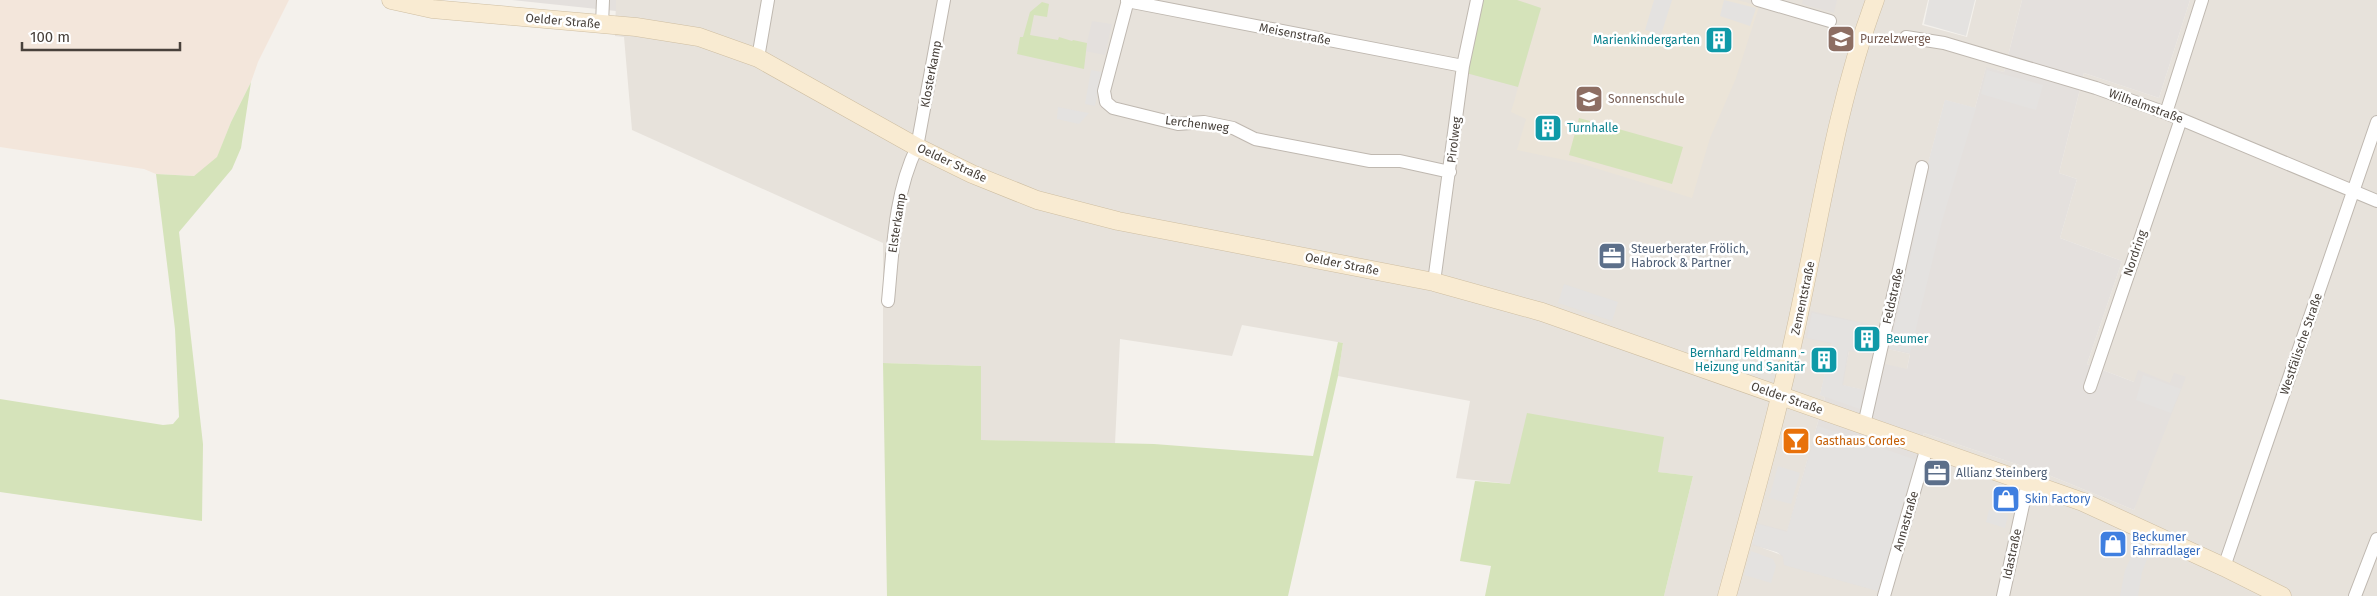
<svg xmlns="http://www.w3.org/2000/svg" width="2377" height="596" font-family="'Fira Sans',sans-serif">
<rect width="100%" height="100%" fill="#f4f1ec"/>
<path fill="#e7e2db" d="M616,0H1928L1922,25L1967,37L1976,0H2022L2004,72L1986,68L1975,108L1945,100L1928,164L1888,349L1910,354L1907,369L1878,393L1842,385L1849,351L1832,344L1820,395L1825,397L1787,532L1757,524L1752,544L1878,591L1924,433L2046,474L2134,510L2171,383L2134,382L2087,364L2122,261L2060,238L2077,179L2059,173L2084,73L2159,98L2190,0H2377V596H1664L1693,476L1657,472L1510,484L1456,478L1470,401L1338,376L1343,343L1242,325L1232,356L1120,339L1115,444L981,440V366L883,363V243L632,130L624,37L615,36Z"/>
<path fill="#f3e6db" d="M0,0H289L258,62L251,82L231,122L217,158L194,176L156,174L144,169L0,147Z"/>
<path fill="#e4e0dd" d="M512,0H616V11Z
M1803,0H1837L1834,13L1802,4Z
M2022,0H2190L2159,98L2084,73L2059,173L2077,179L2060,238L2122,261L2087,364L2134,382L2138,370L2170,383L2174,373L2186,377L2134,510L2046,474L1924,433L1878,591L1784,565L1783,557L1777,552L1752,545L1757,523L1787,531L1825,397L1820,395L1832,344L1805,338L1811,311L1878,326L1872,355L1849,351L1843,385L1878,393L1885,364L1907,369L1910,354L1888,349L1928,164L1945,100L1975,108L1986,67L2004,72Z
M1092,21L1112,24L1105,55L1085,51Z"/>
<path fill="#ebe4d8" d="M1517,0H1738L1759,6L1736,78L1710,138L1692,198L1579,163L1517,150L1526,119L1511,112L1541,8Z"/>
<path fill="#d5e3ba" d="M1482,0H1517L1541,8L1518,87L1466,73Z
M1042,2L1049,4L1047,17L1034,15L1030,35L1058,40L1059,37L1072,41L1073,40L1087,43L1084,69L1017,54L1020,37H1023L1030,12Z
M251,82L241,148L232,169L179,232L203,444L202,521L0,492V399L163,425L173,424L179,417L175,329L156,174L194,176L217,157L231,122Z
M1579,118L1683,147L1672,184L1569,155Z
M1338,342L1343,343L1338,376L1288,596H887L883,363L981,366V440L1154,444L1313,456Z
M1527,413L1664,437L1658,472L1693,476L1664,596H1485L1491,566L1460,561L1475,481L1510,484Z"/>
<path fill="#e4e2e0" d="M1654,0H1672L1661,35L1645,30Z
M1724,0L1756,8L1750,26L1720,16Z
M1929,0H1975L1966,36L1924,24Z
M1091,70L1102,72L1095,106L1085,104Z
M1987,70L2043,85L2036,110L1981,94Z
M1945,100L1976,108L1942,221L1910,353L1890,349L1929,172L1928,164Z
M1058,107L1083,112L1089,113L1079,124L1057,119Z
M1564,284L1618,302L1612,321L1558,303Z
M1812,313L1861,323L1855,351L1848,350L1842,385L1863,390L1860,409L1820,395L1832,343L1807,338Z
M2143,375L2181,389L2171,413L2136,400Z
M1818,426L1916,460L1878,591L1784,565L1783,556L1777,552L1752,544L1758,524L1787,532Z
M1778,466L1800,473L1791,504L1769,498Z
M1989,510L2008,515L2005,528L1986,522Z
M2136,547L2149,554L2142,572L2138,596H2120L2125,570Z
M1751,551L1773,559L1776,566L1771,583L1744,575Z"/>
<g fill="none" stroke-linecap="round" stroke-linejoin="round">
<defs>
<path id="street" d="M1128,0L1104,91L1106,102L1113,108L1178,124L1204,122L1233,128L1255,139L1370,161H1400L1450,172
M1758,0L1830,21
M1127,1L1463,66
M602,24L603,0
M1906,37L1944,43L2096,88L2166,113L2377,201
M758,58L768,0
M2166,113L2202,0
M1434,282L1463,66L1477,0
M888,301C893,250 894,194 917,147L944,0
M2090,387L2181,119
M1864,425L1922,167
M2224,567L2377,122
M1884,596L1927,447
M2003,596L2028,482
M2355,596L2377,539"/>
<path id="secondary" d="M391,0L432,9L636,27L699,37L758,58L917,147L972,174L1037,200L1118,221L1434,282L1542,312L2083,502L2224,567L2282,596
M1727,596C1753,501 1780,406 1800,309C1822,205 1838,100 1875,0"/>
</defs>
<use href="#street" stroke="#bfb8b0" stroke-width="14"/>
<use href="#secondary" stroke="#cebea2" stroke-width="19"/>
<use href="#street" stroke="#fff" stroke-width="12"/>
<use href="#secondary" stroke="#f9ebd2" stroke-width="18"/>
</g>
<defs>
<symbol id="school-square" viewBox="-11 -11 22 22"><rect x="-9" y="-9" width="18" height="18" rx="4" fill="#8d6e63" stroke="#fff"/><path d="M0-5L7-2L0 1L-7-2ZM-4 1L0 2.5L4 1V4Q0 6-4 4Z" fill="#fff"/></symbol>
<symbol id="building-square" viewBox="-11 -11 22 22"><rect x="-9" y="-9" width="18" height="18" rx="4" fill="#0f9aa8" stroke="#fff"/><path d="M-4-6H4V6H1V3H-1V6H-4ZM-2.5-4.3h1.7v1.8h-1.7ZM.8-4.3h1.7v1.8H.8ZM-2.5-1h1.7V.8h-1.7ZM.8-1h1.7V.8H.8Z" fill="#fff"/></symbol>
<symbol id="office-square" viewBox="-11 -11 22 22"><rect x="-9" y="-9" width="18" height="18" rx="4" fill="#5c6f8a" stroke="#fff"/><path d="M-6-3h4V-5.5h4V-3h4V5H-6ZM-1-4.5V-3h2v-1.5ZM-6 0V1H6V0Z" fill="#fff"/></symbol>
<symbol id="bar-square" viewBox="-11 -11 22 22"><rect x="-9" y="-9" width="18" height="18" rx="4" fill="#e8710a" stroke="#fff"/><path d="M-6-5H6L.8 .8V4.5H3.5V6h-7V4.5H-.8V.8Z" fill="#fff"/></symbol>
<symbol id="shop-square" viewBox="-11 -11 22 22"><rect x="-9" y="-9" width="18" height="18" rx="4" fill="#3f7fe0" stroke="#fff"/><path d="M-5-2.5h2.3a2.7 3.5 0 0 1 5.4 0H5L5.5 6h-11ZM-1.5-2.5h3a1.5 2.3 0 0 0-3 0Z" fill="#fff"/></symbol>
</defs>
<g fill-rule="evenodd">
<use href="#school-square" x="1825" y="23" width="32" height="32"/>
<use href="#building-square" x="1703" y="24" width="32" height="32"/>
<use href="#school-square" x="1573" y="83" width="32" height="32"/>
<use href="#building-square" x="1532" y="112" width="32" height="32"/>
<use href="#office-square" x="1596" y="240" width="32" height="32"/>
<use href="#building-square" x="1851" y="323" width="32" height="32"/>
<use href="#building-square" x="1808" y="344" width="32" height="32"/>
<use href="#bar-square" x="1780" y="425" width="32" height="32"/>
<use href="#office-square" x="1921" y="457" width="32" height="32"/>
<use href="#shop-square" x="1990" y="483" width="32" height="32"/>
<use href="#shop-square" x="2097" y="528" width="32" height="32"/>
</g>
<g text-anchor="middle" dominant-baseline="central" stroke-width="5" stroke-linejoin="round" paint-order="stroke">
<g font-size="12" fill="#48413b" stroke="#fff">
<text transform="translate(563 21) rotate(5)">Oelder Straße</text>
<text transform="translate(1295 34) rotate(11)">Meisenstraße</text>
<text transform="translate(931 74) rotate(-79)">Klosterkamp</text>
<text transform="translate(2146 106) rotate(20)">Wilhelmstraße</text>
<text transform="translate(1197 124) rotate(7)">Lerchenweg</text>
<text transform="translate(1454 140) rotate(-83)">Pirolweg</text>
<text transform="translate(952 163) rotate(25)">Oelder Straße</text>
<text transform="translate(897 223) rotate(-81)">Elsterkamp</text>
<text transform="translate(2135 253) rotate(-71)">Nordring</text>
<text transform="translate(1342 264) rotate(11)">Oelder Straße</text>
<text transform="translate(1893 296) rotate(-77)">Feldstraße</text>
<text transform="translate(1803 298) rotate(-78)">Zementstraße</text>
<text transform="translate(2301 344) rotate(-71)">Westfälische Straße</text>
<text transform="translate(1787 398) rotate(19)">Oelder Straße</text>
<text transform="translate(1906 521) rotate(-74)">Annastraße</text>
<text transform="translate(2012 554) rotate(-78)">Idastraße</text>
</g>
<g font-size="12" fill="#785e54" stroke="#fff" text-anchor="start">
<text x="1860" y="39">Purzelzwerge</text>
<text x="1608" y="99">Sonnenschule</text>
</g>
<g font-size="12" fill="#0d838f" stroke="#fff" text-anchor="end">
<text x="1700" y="40">Marienkindergarten</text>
<text x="1567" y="128" text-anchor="start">Turnhalle</text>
<text x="1886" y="339" text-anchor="start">Beumer</text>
<text x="1805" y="353">Bernhard Feldmann -<tspan x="1805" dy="14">Heizung und Sanitär</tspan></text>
</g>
<g font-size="12" fill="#4e5e75" stroke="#fff" text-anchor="start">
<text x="1631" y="249">Steuerberater Frölich,<tspan x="1631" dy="14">Habrock &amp; Partner</tspan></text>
<text x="1956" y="473">Allianz Steinberg</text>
</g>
<g font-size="12" fill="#c56008" stroke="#fff" text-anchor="start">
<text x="1815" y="441">Gasthaus Cordes</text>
</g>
<g font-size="12" fill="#366cbe" stroke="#fff" text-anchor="start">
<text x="2025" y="499">Skin Factory</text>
<text x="2132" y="537">Beckumer<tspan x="2132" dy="14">Fahrradlager</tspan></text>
</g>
</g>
<path d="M22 42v8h158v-8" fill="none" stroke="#48413b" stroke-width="2.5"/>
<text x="30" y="42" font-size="15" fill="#48413b" stroke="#ffffff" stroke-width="4" paint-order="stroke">100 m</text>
</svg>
